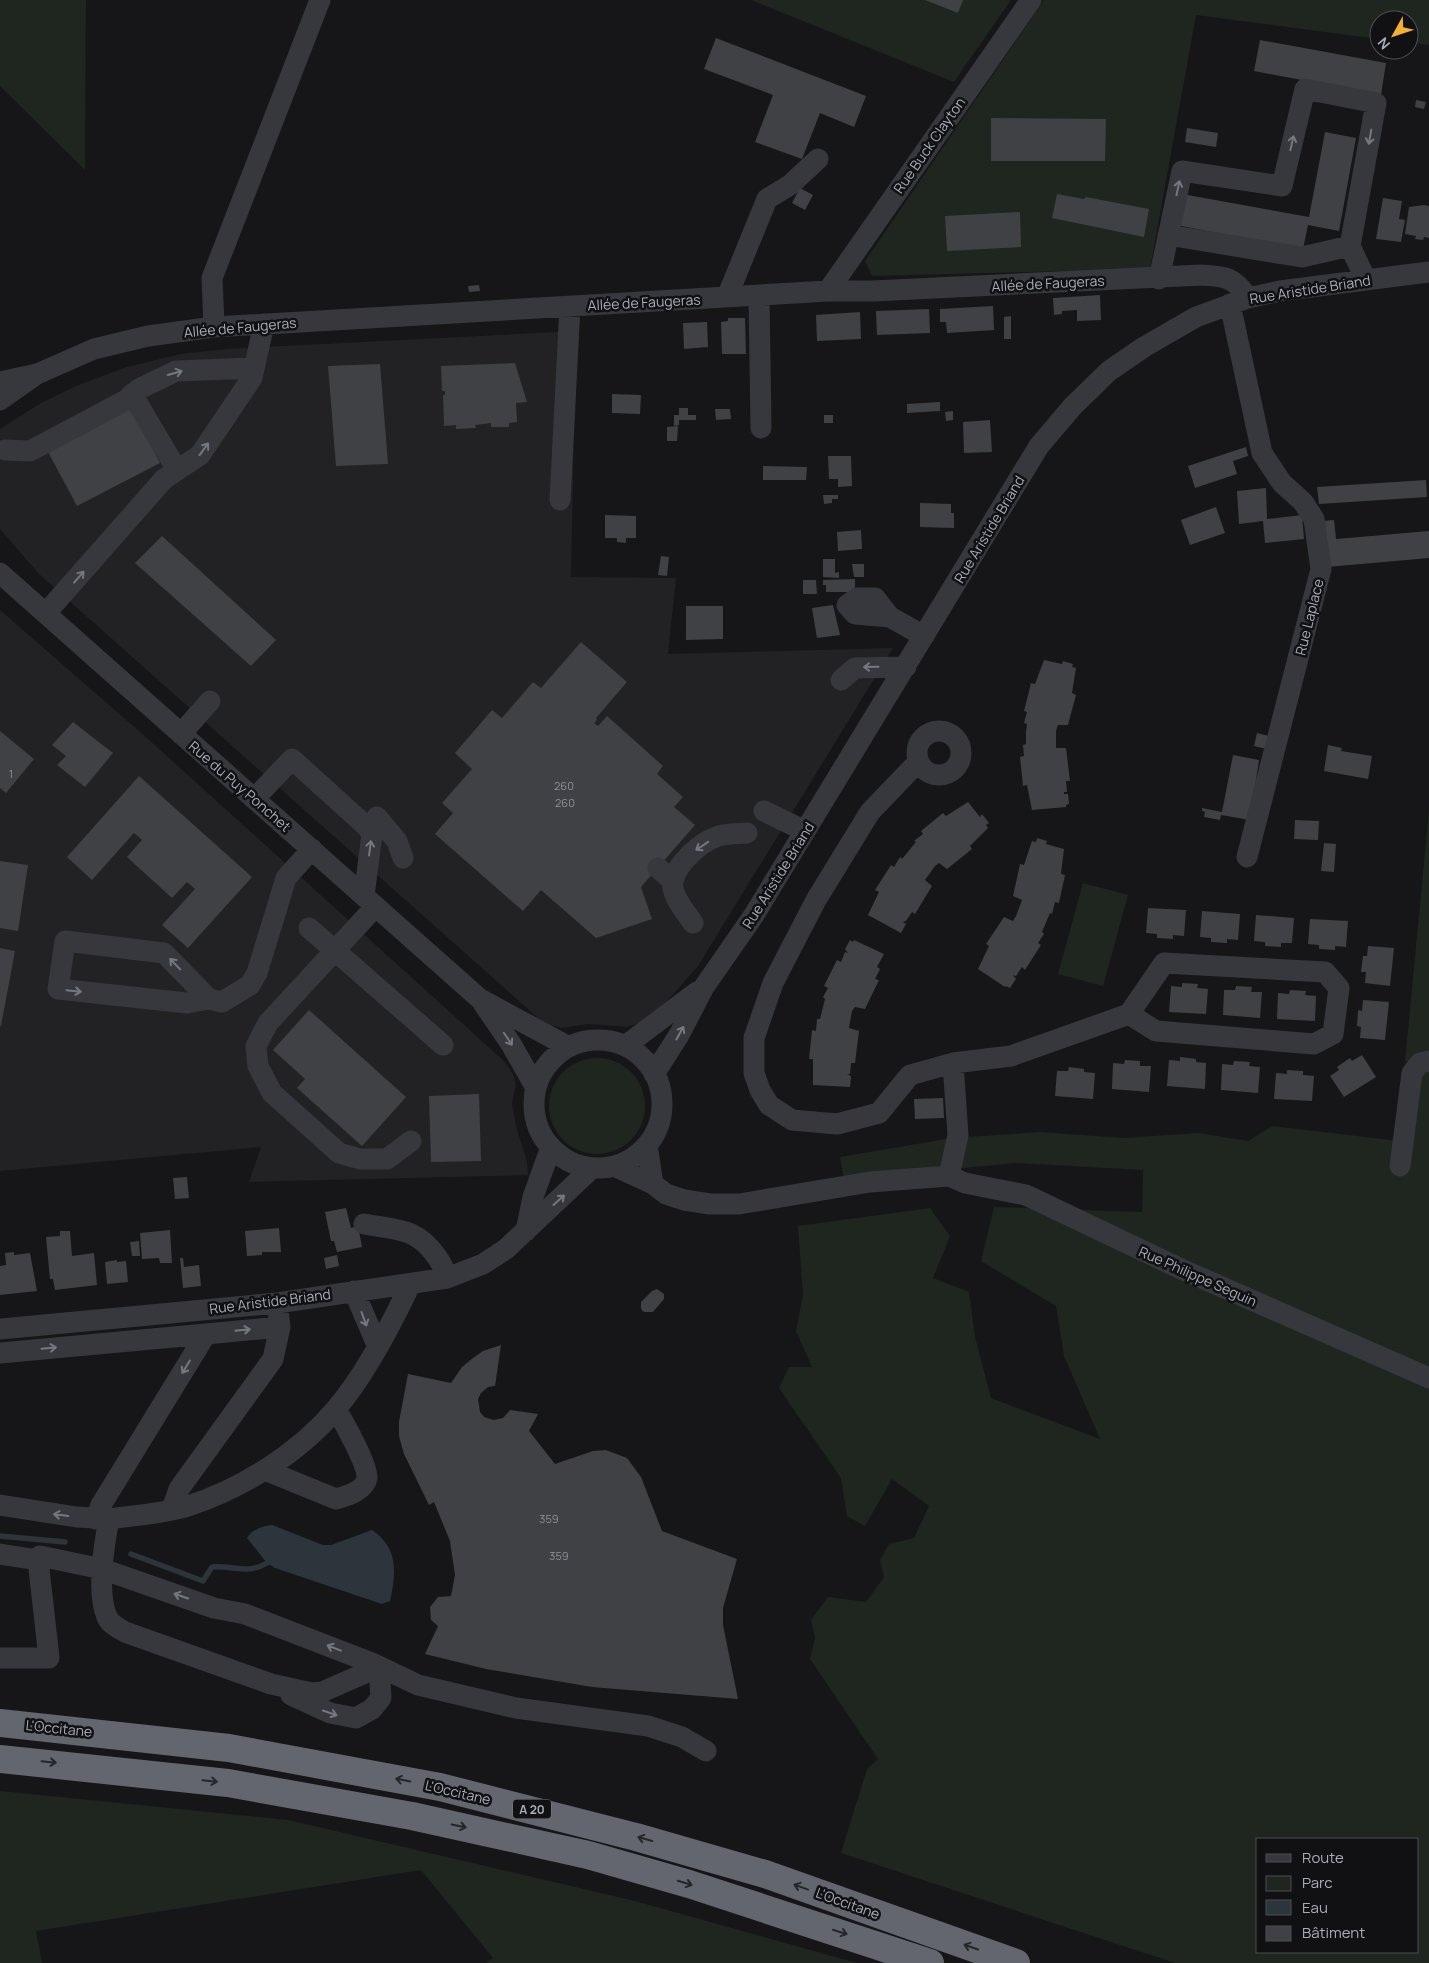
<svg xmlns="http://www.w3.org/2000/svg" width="1429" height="1963" font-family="Manrope,sans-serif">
<rect width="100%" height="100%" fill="#161618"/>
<path fill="#222225" d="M576,331L571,577L676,578L668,654L893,648L698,966L662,1007L639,1023L628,1027L589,1024L562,1028L549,1025L538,1018L39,574L0,529V429L41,403L76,386L127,367L181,354L226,349Z
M0,610L147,738L505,1062L513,1074L516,1084L512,1103L516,1126L527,1161L528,1175L249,1182L261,1147L0,1171Z"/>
<path fill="#1e261f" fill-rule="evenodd" d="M0,0H86L85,170L0,86Z
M751,0H1011L954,82Z
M1044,0H1429V45L1409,42V20H1379V39L1196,15L1150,269L872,276L865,261Z
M1429,810V1058L1405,1062Z
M1083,883L1128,895L1103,986L1058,974Z
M549 1106a48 48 0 1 1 96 0a48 48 0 1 1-96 0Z
M1429,1067V1963H1175L841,1853L867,1769L878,1759L810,1659L815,1638L811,1620L828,1597L866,1602L884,1577L880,1560L889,1544L914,1538L929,1506L892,1479L865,1526L847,1516L841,1478L779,1388L789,1367H812L796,1331L803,1295L798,1226L930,1208L950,1236L933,1278L969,1292L975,1337L991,1398L1100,1439L1064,1356L1056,1306L981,1261L994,1207L1142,1212L1143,1170L1014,1163L844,1180L840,1157L952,1138L1040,1132L1124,1138L1198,1133L1248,1141L1272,1126L1408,1142L1424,1068ZM1258,1839H1418V1952H1258Z
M0,1791L288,1820L635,1901L857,1963H486L493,1958L421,1870L36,1931L42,1963H0Z"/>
<path fill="#2c353c" d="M272,1525L323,1545H331L372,1530C399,1548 396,1574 390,1601L382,1604L275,1568L267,1563L247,1538C252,1529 263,1526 272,1525Z"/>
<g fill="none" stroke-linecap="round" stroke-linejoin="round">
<path stroke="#2c353c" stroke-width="5.5" d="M0,1536L65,1542
M131,1554L203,1581L212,1567C234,1565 247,1575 267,1563"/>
</g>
<path fill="#404145" d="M925,0H963L958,13Z
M716,38L866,96L854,127L820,113L802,159L755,142L773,95L704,69Z
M1260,40L1386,63L1381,95L1254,71Z
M1416,100L1426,102L1424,109L1415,107Z
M991,118L1106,119L1105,161H991Z
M1187,128L1218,133L1216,147L1185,142Z
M1325,132L1356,138L1339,231L1308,225L1303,249L1176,225L1182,194L1309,217Z
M800,188L813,195L805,210L792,203Z
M1057,194L1084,199L1086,197L1149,209L1144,237L1052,218Z
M1383,198L1402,201L1399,219L1405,220L1401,242L1376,239Z
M1424,205L1429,206V238L1424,237L1423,240L1415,239L1416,236L1405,234L1409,207Z
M1020,212L1021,247L947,251L945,216Z
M479,285L480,291L469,292L468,286Z
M1100,295L1101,320L1077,321V310L1062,311V314L1054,315L1053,298Z
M993,306L994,330L947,333L946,322H940V309Z
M929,309L930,333L877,335L876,311Z
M860,312L861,339L817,341L816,315Z
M1011,316V339H1004V317Z
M728,318H745L746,354H722L721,322L728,321Z
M707,322L708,347L684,349L683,323Z
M515,363L527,402L516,403L517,422L509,423V427H491V423L475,425L476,428L456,429V425L444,426L443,395H445V391H442L441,366Z
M380,364L388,464L336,466L328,366Z
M612,394L641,395L640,414L612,413Z
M940,402V411L907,413V404Z
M130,405L160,463L77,506L46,448Z
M679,408H688V415H696V420H679V425L674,426V415H679Z
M715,409H730L731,419L716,420Z
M953,411V420L946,421L945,412Z
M824,415H833V423H824Z
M990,420L992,452L964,453L963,422Z
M678,426L677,441H667V427Z
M1246,447L1248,456L1233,461L1237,474L1195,488L1188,466Z
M828,456H851L852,486L838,487V479H829Z
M763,466L807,467L806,480H763Z
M1426,480L1427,497L1319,504L1317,487Z
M1266,488L1267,519L1302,515L1304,539L1265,543L1263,521L1239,524L1237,491Z
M823,495H838V499H832V503L824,504Z
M920,503L951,504V513H954V528L920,527Z
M1216,507L1225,533L1190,545L1181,520Z
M605,515L636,516V538H626V543L617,542V538H605Z
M1334,520L1336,539L1429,531V558L1327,567L1322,521Z
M861,530L862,549L838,551L837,532Z
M162,536L276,640L251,666L135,563Z
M661,556L669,557L667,576L658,575Z
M823,559H835V573L839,572V578L823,577Z
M852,564H864V577H854Z
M855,579V592H826V585H823V580Z
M803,580H816L817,594H803Z
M833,605L840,635L817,638L812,608Z
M686,606H723V639L686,640Z
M581,642L627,682L596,718L597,720L594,723L598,726L607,716L663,766L657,774L683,797L674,807L695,825L641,887L652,919L596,938L541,890L523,911L435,834L453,813L442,803L472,769L455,753L492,710L502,718L533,682L541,688Z
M1044,660L1062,664L1063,661L1073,664L1072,667L1076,668L1072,693L1076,695L1068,725H1058L1056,731V748H1066L1070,781H1066L1067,792H1064V794H1068L1069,804L1066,805V807L1032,810L1027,785L1023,786L1020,757L1024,756L1023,745L1026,744V732L1027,724L1024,723L1027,712L1024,711L1031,683L1035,684Z
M73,722L113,753L85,787L57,765L66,756L52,745Z
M0,731L34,759L6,793L0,788Z
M1257,733L1269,736L1267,749L1254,746Z
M1328,745L1342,748L1341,751L1372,756L1368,779L1324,771Z
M1233,755L1259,760L1250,820L1221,815L1220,820L1204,817L1205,812L1202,811V808L1222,812Z
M139,776L252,877L188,948L162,925L195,889L187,882L172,898L127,857L142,840L134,833L92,880L67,857Z
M968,802L980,817L982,814L989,823L986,825L988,828L970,846L972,849L947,869L939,863L935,866L925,880L932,886L915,914L912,912L906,921L903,922L906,924L901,933L868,915L879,892L875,890L891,865L894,867L900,857L902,859L916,842L914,841L923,834L921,831L943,813L946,816Z
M1295,820L1319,821L1318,840L1294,839Z
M1037,838L1047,841L1046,844L1064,849L1061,874L1065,875L1059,903L1055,902L1052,914L1050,913L1042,932L1044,934L1038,943L1041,945L1025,970L1022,967L1016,976L1013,975L1016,979L1010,988L1006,986L1005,987L978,969L989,946L986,944L1004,917L1013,921L1016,916L1022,900L1013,896L1020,864L1024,865L1032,841L1036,842Z
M1324,843L1336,844L1334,872L1321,871Z
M0,861L28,865L18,931L0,928Z
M1148,908L1186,910L1184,936L1173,935V939L1157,938V934L1146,933Z
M1202,911L1240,914L1238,940L1227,939V943L1211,942V938L1200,937Z
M1256,915L1294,918L1292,943H1281V947L1265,946V942L1254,941Z
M1310,919L1348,921L1346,947L1335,946V950L1319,949V945L1308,944Z
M850,940L853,942L854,940L884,954L877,967L880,969L875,979L879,980L865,1009L855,1007L852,1011L849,1028L859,1031L855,1063H851L850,1074H847L851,1076L850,1087L813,1085V1059H809L812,1030L816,1031L817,1019H820L825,999L823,997L828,988L824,986L837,960L841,962L845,952L848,953L845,949Z
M1368,946L1394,948L1390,986L1365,983L1366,972H1361L1363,956H1367Z
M0,948L15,951L1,1026H0Z
M1182,983L1198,984L1197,988L1208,989L1206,1014L1169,1012L1171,986L1182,987Z
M1236,986L1252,987L1251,992H1262L1260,1018L1223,1015L1224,990H1235Z
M1290,990L1306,991L1305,995L1316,996L1315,1021L1277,1019L1278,993L1289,994Z
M1363,1000L1389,1002L1385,1040L1360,1038L1361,1027L1357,1026L1358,1010L1362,1011Z
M309,1010L406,1097L362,1146L297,1088L305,1079L273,1050Z
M1362,1055L1376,1077L1344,1097L1330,1076L1339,1070L1337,1067L1350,1058L1352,1061Z
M1180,1057L1196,1059V1062L1206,1063L1205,1089L1167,1086L1169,1060L1180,1061Z
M1125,1060L1140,1061V1066H1151L1149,1092L1112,1089L1113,1063L1124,1064Z
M1234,1061L1250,1062L1249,1066L1260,1067L1258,1093L1221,1090L1222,1064L1233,1065Z
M1069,1067L1084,1069V1072L1095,1073L1093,1099L1055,1096L1057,1071H1068Z
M1287,1070L1303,1071V1075L1314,1076L1312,1101L1274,1099L1276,1073L1287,1074Z
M479,1094L481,1161L431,1162L429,1096Z
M943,1098L944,1118L915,1119L914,1099Z
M187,1177L189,1198L175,1199L173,1178Z
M346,1208L351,1228L358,1226L362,1247L337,1252L334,1241H331L325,1212Z
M279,1228L281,1252H262V1255L247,1256L245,1231Z
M170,1230L172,1263H160L159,1258L142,1259L140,1233Z
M60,1231H70L72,1256L94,1253L97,1285L55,1290L53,1279H50L46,1237L60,1236Z
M139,1241L140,1256H132L130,1242Z
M14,1252V1255L30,1253L37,1291L0,1295V1266L6,1265L5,1253Z
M337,1255L339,1266L326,1269L324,1258Z
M180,1258H183L184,1267L199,1265L201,1286L183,1288Z
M117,1260V1262L126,1261L128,1282L107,1284L105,1262Z
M657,1289L664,1294V1299L653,1312H644L641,1309V1302L652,1291Z
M501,1345L495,1386L488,1387L481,1393L478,1399L480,1412L484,1417L494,1420L503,1418L510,1410L538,1414L529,1431L555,1464L593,1451L606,1450L627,1458L641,1477L662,1531L737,1559L723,1608V1625L738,1699L592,1687L486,1669L425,1654L438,1626L431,1620L430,1607L438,1597L451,1596L455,1575L450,1541L434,1502L429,1505L404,1454L399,1436V1422L408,1374L451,1383L462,1367L473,1358L483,1351Z"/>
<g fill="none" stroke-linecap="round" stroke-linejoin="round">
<path stroke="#37383d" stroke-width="21" d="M1168,235L1302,257L1350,246
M1159,279L1182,171L1282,186L1305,89L1376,103L1350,246L1366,280
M828,291L1031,0
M759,295L761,428
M727,297L767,199L790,185L818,159
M1230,304L1262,453L1282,483L1303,502L1314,519L1321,569L1247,857
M214,327L212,278L320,0
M37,374L94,349L148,336L214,327L828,291H873L1201,275C1225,276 1234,277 1248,298
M0,382L37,374L0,400
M132,394L177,470
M5,450L30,451L126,400L139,389L176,371L254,368
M560,500L570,306
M0,573L480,999L569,1047
M46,613L164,479L200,455L252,378L264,324
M890,617L875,598H857L847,605L855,614L890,617L924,636
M841,680L855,668L906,667
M917 753a22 22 0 1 1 44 0a22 22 0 1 1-44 0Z
M181,734L210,701
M918,762L870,812L816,900L773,983L754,1038V1073L760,1090L769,1105L792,1120L837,1124L879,1113L910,1075L953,1063L1011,1056L1129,1014
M254,799L292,759L366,826L372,834L364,896
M764,811L805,831
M377,817L397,841L403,858
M658,868L673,881
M375,907L268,1023L256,1046L258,1066L272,1093L339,1153L360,1159H387L411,1141
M693,923C686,912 670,895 673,881C677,863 700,843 716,837C725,833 738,834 747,833
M309,928L443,1045
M1164,963L1325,972L1339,988L1333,1034L1314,1044L1156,1031L1129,1014Z
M209,999L164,953L65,941L58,989L187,1003L209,999L222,1002L250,985L257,973L286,878L312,849
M483,1003L511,1044L536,1088
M534 1104a64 64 0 1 1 128 0a64 64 0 1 1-128 0Z
M625,1046L697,992
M654,1074L679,1035L704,987L754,915L1039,446L1073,406L1109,371L1144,347L1196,317L1248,298L1280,291L1429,272
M647,1145L653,1184
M614,1166L653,1184L666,1194L684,1200L710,1204H739L870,1182L949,1176L965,1183L1026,1195L1181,1269L1429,1378
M1400,1166L1412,1073L1420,1063L1429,1061
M949,1176L958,1135L953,1063
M364,1224C397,1230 416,1227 437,1257C442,1264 445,1270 447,1278
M526,1231L533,1197L551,1147
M354,1291L377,1345
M0,1329L277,1303L447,1278L483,1264L506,1249L592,1168
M206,1334L280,1327
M0,1353L206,1334L101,1505L96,1519
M265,1470L336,1499C346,1496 365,1491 367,1478C368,1465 343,1421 336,1409
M0,1505L77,1517L109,1519
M172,1509L179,1489L273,1359L280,1327L277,1303
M0,1554L38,1560L40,1556L102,1569L214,1608L245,1614L372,1663L418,1685L516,1708L648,1726L682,1737L706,1751
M0,1658H49L38,1560
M379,1667L322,1692L312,1693L271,1684L125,1632C118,1628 110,1624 107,1617C96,1592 104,1545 109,1519C135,1515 163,1514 188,1506C243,1488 299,1453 336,1409C365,1375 391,1325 410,1285
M291,1695L330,1713L356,1718L372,1709L381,1698L379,1667"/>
<path stroke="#63666e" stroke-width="28" d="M0,1723L229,1748L440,1787L636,1837L765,1874L1016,1963
M0,1759L228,1783L412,1816L588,1855L689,1884L930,1963"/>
</g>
<defs><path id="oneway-shaft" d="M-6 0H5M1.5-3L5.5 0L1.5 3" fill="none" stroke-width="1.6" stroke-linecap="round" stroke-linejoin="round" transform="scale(1.25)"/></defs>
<g stroke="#757881">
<use href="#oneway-shaft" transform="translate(1370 137) rotate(100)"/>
<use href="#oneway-shaft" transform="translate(1292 143) rotate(-77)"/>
<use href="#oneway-shaft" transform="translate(1178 188) rotate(-78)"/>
<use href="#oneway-shaft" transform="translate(175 373) rotate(-16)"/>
<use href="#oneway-shaft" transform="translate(204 449) rotate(-54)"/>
<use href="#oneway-shaft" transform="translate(79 577) rotate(-49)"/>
<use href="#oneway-shaft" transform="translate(871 667) rotate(179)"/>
<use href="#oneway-shaft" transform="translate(702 846) rotate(146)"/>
<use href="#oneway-shaft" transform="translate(370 848) rotate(-83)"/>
<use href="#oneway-shaft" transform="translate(175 964) rotate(-134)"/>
<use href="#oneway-shaft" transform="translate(74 991) rotate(6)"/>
<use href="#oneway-shaft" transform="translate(680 1033) rotate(-61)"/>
<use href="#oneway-shaft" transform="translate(508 1039) rotate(56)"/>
<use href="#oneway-shaft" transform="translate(559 1200) rotate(-42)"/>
<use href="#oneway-shaft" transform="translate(364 1319) rotate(70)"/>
<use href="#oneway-shaft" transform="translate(243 1330) rotate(-6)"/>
<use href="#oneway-shaft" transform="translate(49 1348) rotate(-5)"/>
<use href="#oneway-shaft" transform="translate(186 1367) rotate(121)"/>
<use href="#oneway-shaft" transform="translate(61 1515) rotate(-173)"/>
<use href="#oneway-shaft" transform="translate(181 1596) rotate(-161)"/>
<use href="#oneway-shaft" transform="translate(334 1648) rotate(-159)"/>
<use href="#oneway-shaft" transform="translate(330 1713) rotate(19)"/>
</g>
<g stroke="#26262a">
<use href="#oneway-shaft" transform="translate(49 1762) rotate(6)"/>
<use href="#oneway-shaft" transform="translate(403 1780) rotate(-169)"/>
<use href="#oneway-shaft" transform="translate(210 1781) rotate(6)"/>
<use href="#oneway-shaft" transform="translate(459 1826) rotate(12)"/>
<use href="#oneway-shaft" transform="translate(645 1839) rotate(-164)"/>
<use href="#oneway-shaft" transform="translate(685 1883) rotate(17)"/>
<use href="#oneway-shaft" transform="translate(801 1887) rotate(-160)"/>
<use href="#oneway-shaft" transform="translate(840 1932) rotate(18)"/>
<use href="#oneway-shaft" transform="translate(971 1947) rotate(-161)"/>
</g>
<g text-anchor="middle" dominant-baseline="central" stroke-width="5" stroke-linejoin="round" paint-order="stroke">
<g font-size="11" fill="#8e929b">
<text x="11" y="773">1</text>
<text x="564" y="785">260</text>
<text x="565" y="802">260</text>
<text x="549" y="1518">359</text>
<text x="559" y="1555">359</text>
</g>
<rect fill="#111113" stroke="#7b7e86" stroke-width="1" x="513" y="1799.5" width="38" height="19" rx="4"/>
<g font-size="12" font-weight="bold" fill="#a8adb8">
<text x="532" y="1809">A 20</text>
</g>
<g font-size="14" fill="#a8adb8" stroke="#111113">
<text transform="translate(929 145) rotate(-55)">Rue Buck Clayton</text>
<text transform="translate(1048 283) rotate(-3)">Allée de Faugeras</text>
<text transform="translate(1310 289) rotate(-9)">Rue Aristide Briand</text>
<text transform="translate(644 302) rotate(-3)">Allée de Faugeras</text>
<text transform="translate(240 327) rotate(-5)">Allée de Faugeras</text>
<text transform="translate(989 529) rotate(-59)">Rue Aristide Briand</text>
<text transform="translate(1309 617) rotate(-76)">Rue Laplace</text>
<text transform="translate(240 786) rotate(41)">Rue du Puy Ponchet</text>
<text transform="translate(778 875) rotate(-58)">Rue Aristide Briand</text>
<text transform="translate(1198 1276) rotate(24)">Rue Philippe Seguin</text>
<text transform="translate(270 1301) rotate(-7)">Rue Aristide Briand</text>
<text transform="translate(59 1728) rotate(6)">L'Occitane</text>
<text transform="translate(458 1792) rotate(13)">L'Occitane</text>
<text transform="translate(848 1903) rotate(20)">L'Occitane</text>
</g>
</g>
<rect x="1256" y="1838" width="162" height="115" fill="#111113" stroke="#4d4f55"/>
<rect x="1266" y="1854" width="25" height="8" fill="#37383d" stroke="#4d4f55"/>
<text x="1302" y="1863" font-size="15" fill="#a8adb8">Route</text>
<rect x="1266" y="1876" width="25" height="15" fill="#1e261f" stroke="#4d4f55"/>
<text x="1302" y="1888" font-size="15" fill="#a8adb8">Parc</text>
<rect x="1266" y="1900" width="25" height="15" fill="#2c353c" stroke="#4d4f55"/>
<text x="1302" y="1913" font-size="15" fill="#a8adb8">Eau</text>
<rect x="1266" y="1926" width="25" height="15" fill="#404145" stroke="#4d4f55"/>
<text x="1302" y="1938" font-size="15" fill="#a8adb8">Bâtiment</text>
<g transform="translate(1394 35) rotate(230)"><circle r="24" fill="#111113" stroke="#4d4f55"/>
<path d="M0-4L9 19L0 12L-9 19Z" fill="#f2b134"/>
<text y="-8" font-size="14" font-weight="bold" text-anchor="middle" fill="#a8adb8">N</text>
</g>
</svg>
